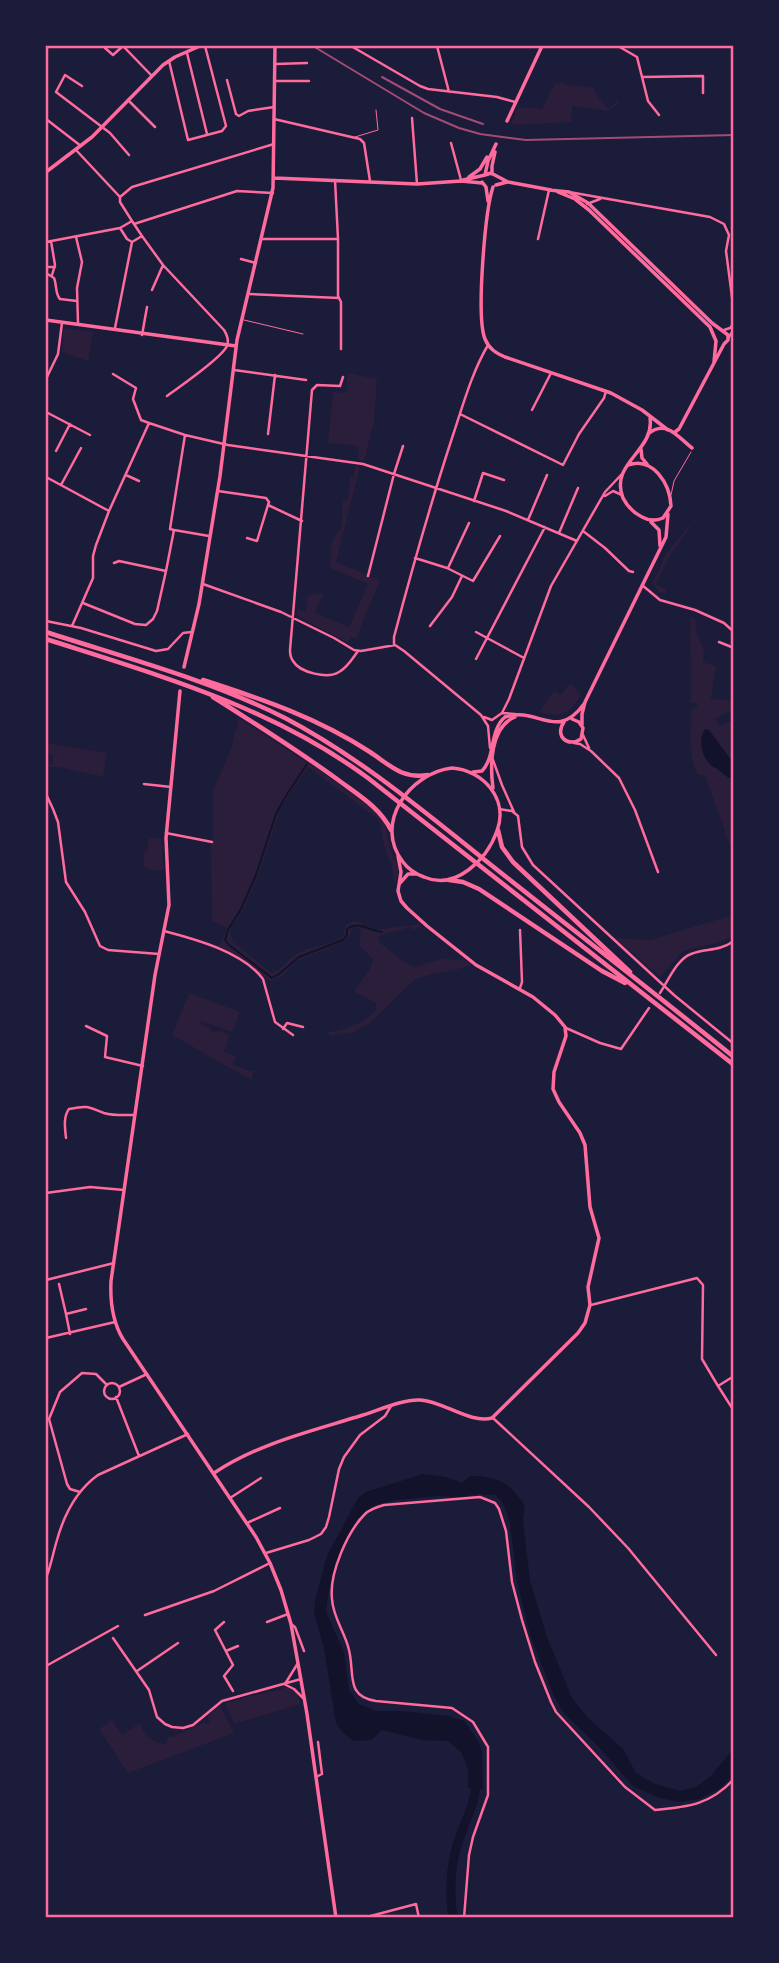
<svg xmlns="http://www.w3.org/2000/svg" width="779" height="1963" font-family="Poppins,sans-serif">
<rect width="100%" height="100%" fill="#1b1b3a"/>
<path fill="#2a1e3b" d="M556,81V84H559L560,81L567,85L595,88L593,90L608,109L617,101L619,103L609,111L572,106L571,122L515,125L511,123L518,107L542,109Z
M66,328L93,332L88,361L62,352L63,331Z
M348,373L377,379L374,422L364,461L358,460L359,446L328,443L333,392L346,393Z
M355,466L360,467L336,562L380,580L356,639L351,637L348,643L297,616L299,594L298,610L306,612L307,596L322,593L323,594L315,613L349,627L368,584L330,568L331,544L338,531L341,530L343,500H348L350,477H354Z
M689,526H691L669,557L656,585L667,589L665,594L658,591L653,582L666,554Z
M690,616L695,619L697,635L704,649L703,662L716,666L711,699L733,700V718L729,711L715,719L720,727L733,719V854L705,775H698C687,757 691,730 691,709L697,708V703H691Z
M570,683L581,694C570,715 561,718 539,712L554,691L561,695Z
M239,718L306,762H308L377,812L385,823L390,848L398,867V876L394,884L392,867L384,845L379,820L308,767L281,807L258,876L243,910L230,930L232,941L271,973C282,971 287,959 298,953C311,946 328,946 341,938L344,935L345,926C361,915 361,927 375,930L419,924L422,926L413,930L410,927L378,936L379,942L406,963L414,967L445,958L455,960L463,959L472,965C453,972 432,972 414,980L370,1023L352,1033L329,1036V1032C347,1030 363,1023 376,1010V1003L354,992L371,967L373,959L359,945L361,930L355,927L352,928L350,936L342,943L296,961L282,976L270,981L237,955L218,947L228,928L212,921L211,845L213,843V790L230,752Z
M46,743L107,753L103,777L59,767H49V765L53,764V755L46,752Z
M149,837L161,839L164,870L154,871L144,867V852H147Z
M733,915V936L721,942L683,951L660,977L615,938L650,940Z
M189,993L240,1012L232,1032L201,1021L200,1024L210,1028V1030L217,1033L218,1030L230,1035L224,1052L236,1056L233,1065L250,1071H254L251,1080L172,1035Z
M283,1687C294,1688 298,1694 301,1704L234,1724L225,1703L271,1691L272,1692L283,1689Z
M220,1705L234,1733L128,1773L99,1729L112,1720L122,1735L140,1723C144,1736 153,1742 166,1744L168,1737L170,1736L172,1737L204,1722L207,1724L210,1721L207,1717Z"/>
<path fill="#12122b" d="M705,729L709,730L732,761L733,777L729,778C724,775 720,771 716,768C714,767 712,767 711,765C701,757 698,738 705,729Z
M423,1474L446,1477L462,1483L470,1476C499,1476 510,1483 525,1506L523,1519L530,1581L547,1637L572,1698L589,1719L623,1749L636,1773L655,1784L680,1791L696,1787L711,1776L733,1749V1774L721,1788L699,1799L679,1802L657,1797L633,1786L598,1746L564,1713L554,1696L530,1635L517,1582L510,1523L503,1503L495,1495L478,1494L460,1497L439,1496L396,1500L375,1505L357,1519L335,1564L328,1594L326,1612L344,1652L349,1690L359,1704L376,1711H402L448,1716L464,1721L478,1741L482,1752L483,1789L468,1788V1769L461,1752L448,1741L422,1740L382,1730L371,1740L354,1741L343,1733L336,1723L324,1648L314,1613L316,1597L327,1556L358,1498L366,1492Z"/>
<g fill="none" stroke-linecap="round" stroke-linejoin="round">
<path stroke="#12122b" stroke-width="2" d="M307,764L284,799L276,814L256,875L241,909L228,930L225,940L229,945L272,978L279,974L299,957L343,940L347,935V929C359,920 368,931 382,932"/>
<path stroke="#12122b" stroke-width="9" d="M453,1918C450,1898 450,1877 454,1857C459,1830 477,1806 476,1778"/>
<path stroke="#ff6b9d" stroke-width="1" d="M355,137L378,130L376,110
M244,320L303,334
M671,495L674,481L691,452"/>
<path stroke="#ff6b9d" stroke-width="2.5" d="M351,46L420,86L428,89L497,97L515,102
M437,46L449,92
M618,46L637,57L648,101L659,115
M105,48L113,55L123,46L152,76
M187,53L207,134
M169,61L188,140L222,131L226,126L205,46
M276,64L307,63
M643,77L703,76V93
M227,80L236,114L239,116L248,111L274,107
M275,81H309
M82,86L65,75L56,92L110,133L129,155
M128,100L155,127
M412,118L417,184
M46,119L81,146
M274,119L360,139L364,143L370,181
M451,143L461,180
M76,150L120,197V202L132,221
M335,180L338,239V296L341,302V349
M569,192L710,217L724,224L729,235L726,251L734,312
M120,197L132,187L274,144
M587,204L600,199
M132,221L142,236L132,242L127,239L120,228Z
M134,224L237,191L273,193
M142,236L163,265L224,330C227,335 229,341 227,346C222,358 179,387 167,396
M76,237L82,262L77,288L78,323
M261,239H338
M538,239L549,190
M51,241L55,265L52,275
M46,242L120,228
M241,259L256,263
M46,267H55
M46,273L54,278C57,285 55,294 60,299L77,301
M152,290L163,265
M248,294L339,298
M115,328L132,242
M724,330L730,328L734,323
M142,335L147,307
M729,337L734,329
M234,370L306,380
M113,374L136,388L133,399L141,420L149,423
M343,377L340,386L317,385L312,390L290,650C290,654 290,657 293,661C300,673 328,679 339,672C347,668 353,658 358,651
M46,379L58,354L62,323
M532,410L551,373
M46,412L90,435
M460,414L563,465L579,434L604,398L606,391
M268,434L275,375
M56,451L70,424
M126,475L139,481
M46,477L109,511
M61,485L81,448
M218,491L266,498L269,502L268,505L302,521
M605,496L613,491L622,495
M474,501L483,473L504,480
M528,520L547,475
M174,530L209,536
M583,531L605,548L629,571L633,572
M559,533L578,488
M247,538L257,541L268,505
M415,558L447,568L473,581L500,536
M114,563L119,561L166,571L174,530L170,529L185,435
M448,568L469,523
M368,576L394,474L403,446
M203,584L281,612L334,638L354,650L361,651L395,645L404,651L481,715L488,726L490,748
M642,585L660,600L695,610L724,623L734,632
M83,603L135,624L146,625L153,619L157,611L166,571
M46,621L81,628L156,651L168,649L183,633L191,632
M72,626L93,578V556L96,545L109,511L149,423L185,435L228,445L363,464L506,511L577,541
M430,626L452,597L462,576
M476,632L524,658
M719,642L734,648
M394,645V637C412,569 431,502 453,435C463,405 472,372 488,345
M476,659L545,527
M502,713L509,699L551,586L605,492L621,475
M484,717L492,720L502,713L515,714
M583,735L589,748
M574,743L580,744L591,751L619,778L635,810L658,872
M493,760L502,785L514,812
M144,784L171,787
M46,794L53,809L58,822L66,882L85,912L100,946L108,950L159,954
M499,809L512,811L518,816L522,847L533,865L674,995L734,1044
M166,833L212,842
M520,930L522,982L520,988
M164,931C195,939 243,952 263,979L275,1022L293,1035
M660,993C668,981 677,959 691,954C706,948 718,952 734,941
M86,1026L107,1036L105,1057L143,1066
M566,1028L600,1043L621,1049L649,1008
M283,1029L287,1023L303,1027
M66,1138C65,1128 63,1117 69,1109C89,1105 88,1107 104,1113C114,1116 125,1115 135,1115
M46,1193L90,1187L124,1190
M46,1280L114,1263
M59,1284L66,1314
M591,1305L697,1278L703,1285L702,1359L718,1386
M70,1334L66,1314L86,1309
M46,1338L115,1322
M734,1376L718,1386L734,1411
M104 1391a8 8 0 1 1 16 0a8 8 0 1 1-16 0Z
M119,1387L147,1374
M116,1397L139,1456
M493,1418L589,1507L628,1548L716,1655
M80,1492L70,1489L67,1484L49,1419L60,1392L82,1373L96,1374L107,1385
M230,1498L261,1478
M247,1523L280,1508
M266,1553L309,1540L321,1534L326,1527L329,1517L339,1469L344,1457L360,1435L385,1416L391,1406
M46,1578C51,1566 53,1553 57,1540C64,1515 77,1490 98,1475L188,1434
M145,1615L214,1591L270,1563
M224,1622L215,1630L233,1665L224,1676L233,1691
M267,1622L288,1614
M291,1624L295,1627L304,1651
M113,1638L149,1690L157,1717L165,1724L172,1727L183,1728L193,1725L222,1701L301,1679
M226,1651L238,1646
M46,1666L118,1626
M137,1671L178,1643
M284,1684L294,1689L303,1698
M285,1684L298,1663
M316,1777L322,1774L318,1742
M363,1918L416,1904L419,1918
M464,1918L469,1855L473,1837L488,1795V1747L473,1722L452,1708L376,1701C345,1696 355,1674 349,1650C345,1632 333,1618 332,1599C329,1574 347,1532 365,1514C370,1509 377,1507 384,1505L480,1497L495,1503L499,1509L506,1531L512,1582L522,1620L535,1662L551,1702L556,1712L625,1787L655,1810C688,1807 710,1805 734,1779"/>
<path stroke="#ff6b9d" stroke-width="3.5" d="M507,121L542,46
M46,172L92,137L163,65L175,57L200,46
M492,174V166L495,152
M485,175L491,173L508,182L551,190
M469,177L480,169L487,157
M274,178L417,184L461,181L482,183
M463,180L485,175L488,161L496,144
M482,182L486,187L488,201
M496,185L507,182
M493,187C485,211 476,317 485,339C489,349 496,353 505,357L611,393L642,410L668,430
M549,190L569,192L588,203L712,323L728,335V340L724,344L679,429L675,432
M558,192L575,199L589,210L710,327L716,341L714,362
M46,320L236,346
M648,434C666,419 678,437 692,448
M641,449L642,458L647,464
M628,465C653,456 670,484 671,506L663,518C656,521 649,521 642,517C634,513 627,506 623,498C609,463 655,451 650,418
M651,522L659,530L660,546
M184,667L199,604L220,476L237,340L273,188L275,46
M564,722C554,736 568,748 581,739L583,728L579,722L572,719
M582,725V714L585,702L666,537L668,514
M452,768C483,770 509,799 497,831C487,859 456,891 424,877C416,874 408,869 403,862C373,824 409,773 452,768Z
M473,772L482,771C496,756 489,731 505,717C538,706 556,742 584,704
M493,788C490,766 490,727 515,717
M400,883L408,874H416
M214,1473C259,1443 312,1431 363,1415C379,1410 404,1399 420,1400C443,1401 470,1424 492,1418L578,1333L585,1323L590,1305L588,1287L599,1238L590,1207L585,1145L580,1133L559,1102L553,1089L554,1072L566,1036L565,1027L555,1015L533,997L476,965L427,926L407,908L401,901L398,891L401,872L398,856"/>
<path stroke="#ff6b9d" stroke-width="3.5" d="M180,691L166,838L169,905L155,975L111,1281C110,1302 112,1321 123,1339L256,1537L270,1563L281,1590L291,1624L307,1714L336,1918"/>
<path stroke="#ff6b9d" stroke-width="4.5" d="M46,632C126,658 210,680 285,718C365,760 434,820 505,876C581,936 658,996 734,1057
M46,639C158,675 272,707 368,778L734,1065
M203,680C262,699 318,718 370,752C391,766 402,779 428,775
M213,697C256,724 299,751 341,782C360,796 380,808 391,830
M498,830L502,847L513,862L630,972
M449,880L463,882L479,889L602,971L625,983"/>
<path stroke="#a44b75" stroke-width="2" d="M313,46L424,113L459,128L480,134L526,140L734,135
M382,77L440,109L483,124"/>
</g>
<rect width="779" height="1963" fill="none" stroke="#1b1b3a" stroke-width="94"/>
<rect x="47" y="47" width="685" height="1869" fill="none" stroke="#ff6b9d" stroke-width="2.5"/>
</svg>
